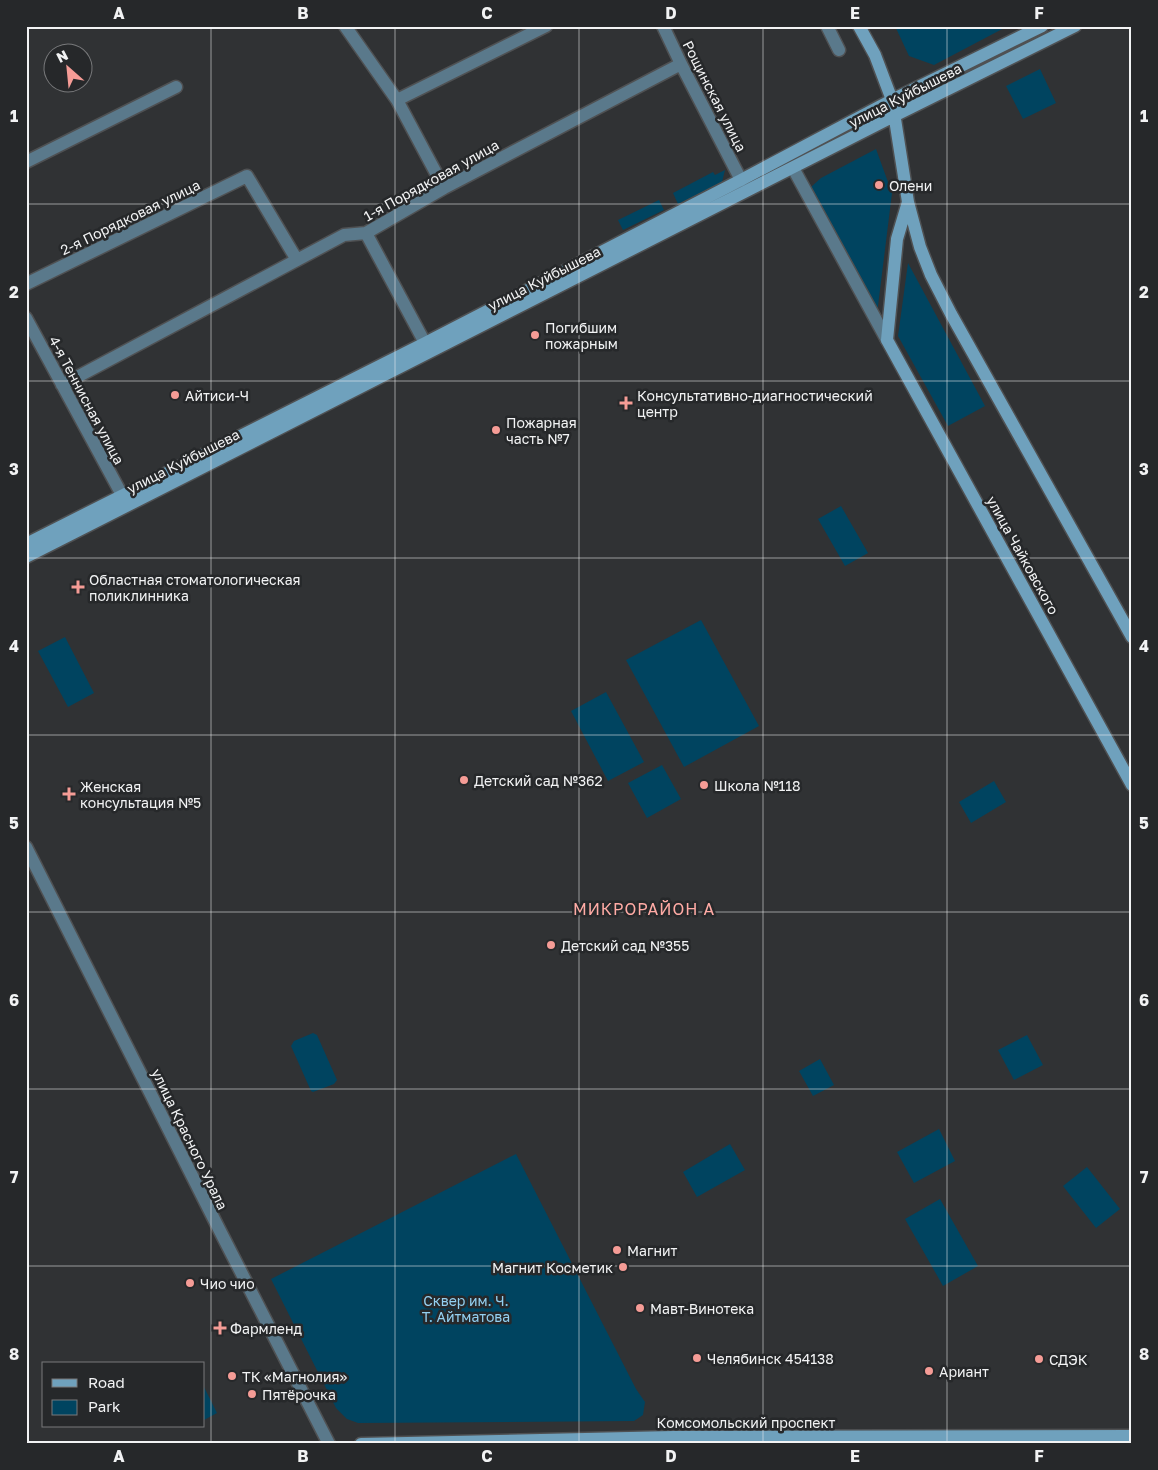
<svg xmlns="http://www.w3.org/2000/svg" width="1158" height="1470" font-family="'Golos Text',sans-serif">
<rect width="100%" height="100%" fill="#303234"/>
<path fill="#004460" d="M895,26H1008L934,65L909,56Z
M1040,69L1056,103L1023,119L1006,86Z
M876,149L892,193L877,314L811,187L821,178Z
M725,170L722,182L678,204L673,193L713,172L715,175Z
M659,200L664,210L623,230L618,220Z
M908,263L985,406L948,426L898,336Z
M841,506L868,553L845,566L818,519Z
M701,620L759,726L684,767L626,660Z
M65,637L94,693L68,707L38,651Z
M606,692L644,762L608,781L571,711Z
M662,765L681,799L647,818L628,783Z
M994,781L1006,802L971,823L959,802Z
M313,1033L317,1035L337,1080L334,1084L313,1092L311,1091L291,1046L294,1041Z
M1027,1035L1043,1065L1014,1080L998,1050Z
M820,1059L834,1085L813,1096L799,1071Z
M939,1129L955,1161L914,1183L897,1152Z
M730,1144L745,1170L697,1197L683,1172Z
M516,1154L636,1389L645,1402L643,1415L634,1421L358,1423L347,1419L336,1408L271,1279Z
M1087,1167L1120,1209L1096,1228L1063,1186Z
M940,1199L978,1266L943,1286L905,1219Z
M204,1387L217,1413L204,1420Z"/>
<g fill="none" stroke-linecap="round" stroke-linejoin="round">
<defs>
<path id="minor" d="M345,26L397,100L444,188
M663,26L681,64L741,180
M827,26L839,50
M397,100L546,26
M26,162L176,87
M366,233L425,343
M26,284L247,176L297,260
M26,318L122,495
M62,385L344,235L366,233L444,188L681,64"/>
<path id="tertiary" d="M793,168L887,340
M26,847L219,1229L329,1444"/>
<path id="secondary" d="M859,26L875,55L892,100L908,202L920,247L931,275L951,314L1132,637
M908,202L897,239L887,340L1132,785
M26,544L425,343L741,180L892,100L1042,26
M26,557L894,116L1075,26
M361,1444L673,1437L1132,1436"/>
</defs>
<use href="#minor" stroke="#4f5153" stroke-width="15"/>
<use href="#tertiary" stroke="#4f5153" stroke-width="15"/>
<use href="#secondary" stroke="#4f5153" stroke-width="15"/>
<use href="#minor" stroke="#5a798b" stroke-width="12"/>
<use href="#tertiary" stroke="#5a798b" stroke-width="12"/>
<use href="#secondary" stroke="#6fa1bd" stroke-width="12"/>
</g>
<path fill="none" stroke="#f2f3f4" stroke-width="1" stroke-opacity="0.55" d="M211,26V1444M395,26V1444M579,26V1444M763,26V1444M947,26V1444M26,204H1132M26,381H1132M26,558H1132M26,735H1132M26,912H1132M26,1089H1132M26,1266H1132"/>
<g fill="#f59c96" stroke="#26282a" stroke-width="2">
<circle cx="879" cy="185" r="5"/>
<circle cx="535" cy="335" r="5"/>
<circle cx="175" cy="395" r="5"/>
<path d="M623.5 395.5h5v5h5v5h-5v5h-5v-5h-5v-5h5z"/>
<circle cx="496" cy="430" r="5"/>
<path d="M75.5 579.5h5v5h5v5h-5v5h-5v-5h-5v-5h5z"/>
<circle cx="464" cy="780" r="5"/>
<circle cx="704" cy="785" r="5"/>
<path d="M66.5 786.5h5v5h5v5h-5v5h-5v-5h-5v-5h5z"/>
<circle cx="551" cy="945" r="5"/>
<circle cx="617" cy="1250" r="5"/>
<circle cx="623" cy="1267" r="5"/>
<circle cx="190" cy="1283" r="5"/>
<circle cx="640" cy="1308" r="5"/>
<path d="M217.5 1320.5h5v5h5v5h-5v5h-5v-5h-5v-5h5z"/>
<circle cx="697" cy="1358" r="5"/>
<circle cx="1039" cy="1359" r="5"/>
<circle cx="929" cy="1371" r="5"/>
<circle cx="232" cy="1376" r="5"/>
<circle cx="252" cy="1394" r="5"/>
</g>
<g text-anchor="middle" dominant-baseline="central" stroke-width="5" stroke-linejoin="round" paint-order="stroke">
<g font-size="14" fill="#f2f3f4" stroke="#26282a">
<text transform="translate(905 95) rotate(-27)">улица Куйбышева</text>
<text transform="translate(715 96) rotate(63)">Рощинская улица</text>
<text transform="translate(431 180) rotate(-29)">1-я Порядковая улица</text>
<text transform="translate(130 217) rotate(-26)">2-я Порядковая улица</text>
<text transform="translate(544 278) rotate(-27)">улица Куйбышева</text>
<text transform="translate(87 400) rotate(62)">4-я Теннисная улица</text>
<text transform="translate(183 461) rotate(-27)">улица Куйбышева</text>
<text transform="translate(1023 555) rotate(61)">улица Чайковского</text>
<text transform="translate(190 1139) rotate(64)">улица Красного Урала</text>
<text x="746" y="1422">Комсомольский проспект</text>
</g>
<g font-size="14" fill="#f2f3f4" stroke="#26282a" text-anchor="start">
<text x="889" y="185">Олени</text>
<text x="545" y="327">Погибшим<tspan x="545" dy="16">пожарным</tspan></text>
<text x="185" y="395">Айтиси-Ч</text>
<text x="637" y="395">Консультативно-диагностический<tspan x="637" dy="16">центр</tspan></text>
<text x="506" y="422">Пожарная<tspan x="506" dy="16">часть №7</tspan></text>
<text x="89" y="579">Областная стоматологическая<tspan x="89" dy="16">поликлинника</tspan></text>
<text x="474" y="780">Детский сад №362</text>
<text x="714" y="785">Школа №118</text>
<text x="80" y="786">Женская<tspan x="80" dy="16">консультация №5</tspan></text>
<text x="561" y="945">Детский сад №355</text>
<text x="627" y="1250">Магнит</text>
<text x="613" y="1267" text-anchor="end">Магнит Косметик</text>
<text x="200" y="1283">Чио чио</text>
<text x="650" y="1308">Мавт-Винотека</text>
<text x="230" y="1328">Фармленд</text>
<text x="707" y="1358">Челябинск 454138</text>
<text x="1049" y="1359">СДЭК</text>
<text x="939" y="1371">Ариант</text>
<text x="242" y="1376">ТК «Магнолия»</text>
<text x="262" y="1394">Пятёрочка</text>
</g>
<g font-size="14" fill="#93d0f1" stroke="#26282a">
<text x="466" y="1300">Сквер им. Ч.<tspan x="466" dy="16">Т. Айтматова</tspan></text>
</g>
<g font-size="16" letter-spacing="1" fill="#ffaba5" stroke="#26282a">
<text x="644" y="909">МИКРОРАЙОН А</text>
</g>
</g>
<rect width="1158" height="1470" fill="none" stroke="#26282a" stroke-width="55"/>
<rect x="42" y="1362" width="162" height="65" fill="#26282a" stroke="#78797b"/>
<rect x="52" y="1379" width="25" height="8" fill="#6fa1bd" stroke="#78797b"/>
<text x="88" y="1388" font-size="15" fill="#f2f3f4">Road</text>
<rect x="52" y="1400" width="25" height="15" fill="#004460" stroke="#78797b"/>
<text x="88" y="1412" font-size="15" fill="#f2f3f4">Park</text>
<g transform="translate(68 68) rotate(333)"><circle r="24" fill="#26282a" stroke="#78797b"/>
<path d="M0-4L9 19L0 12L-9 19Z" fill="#f59c96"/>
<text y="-8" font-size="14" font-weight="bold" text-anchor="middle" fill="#f2f3f4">N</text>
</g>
<rect x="28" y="28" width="1102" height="1414" fill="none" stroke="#f2f3f4" stroke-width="2"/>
<g font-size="16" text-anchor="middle" font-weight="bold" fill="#f2f3f4">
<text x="119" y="19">A</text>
<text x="303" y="19">B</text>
<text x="487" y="19">C</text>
<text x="671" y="19">D</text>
<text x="855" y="19">E</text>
<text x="1039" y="19">F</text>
<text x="14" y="122">1</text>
<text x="1144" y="122">1</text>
<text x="14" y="298">2</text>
<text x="1144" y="298">2</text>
<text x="14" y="475">3</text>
<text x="1144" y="475">3</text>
<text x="14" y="652">4</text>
<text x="1144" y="652">4</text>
<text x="14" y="829">5</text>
<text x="1144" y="829">5</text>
<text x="14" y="1006">6</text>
<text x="1144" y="1006">6</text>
<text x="14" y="1183">7</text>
<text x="1144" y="1183">7</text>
<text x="14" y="1360">8</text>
<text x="1144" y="1360">8</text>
<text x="119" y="1462">A</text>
<text x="303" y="1462">B</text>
<text x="487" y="1462">C</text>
<text x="671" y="1462">D</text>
<text x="855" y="1462">E</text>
<text x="1039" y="1462">F</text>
</g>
</svg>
